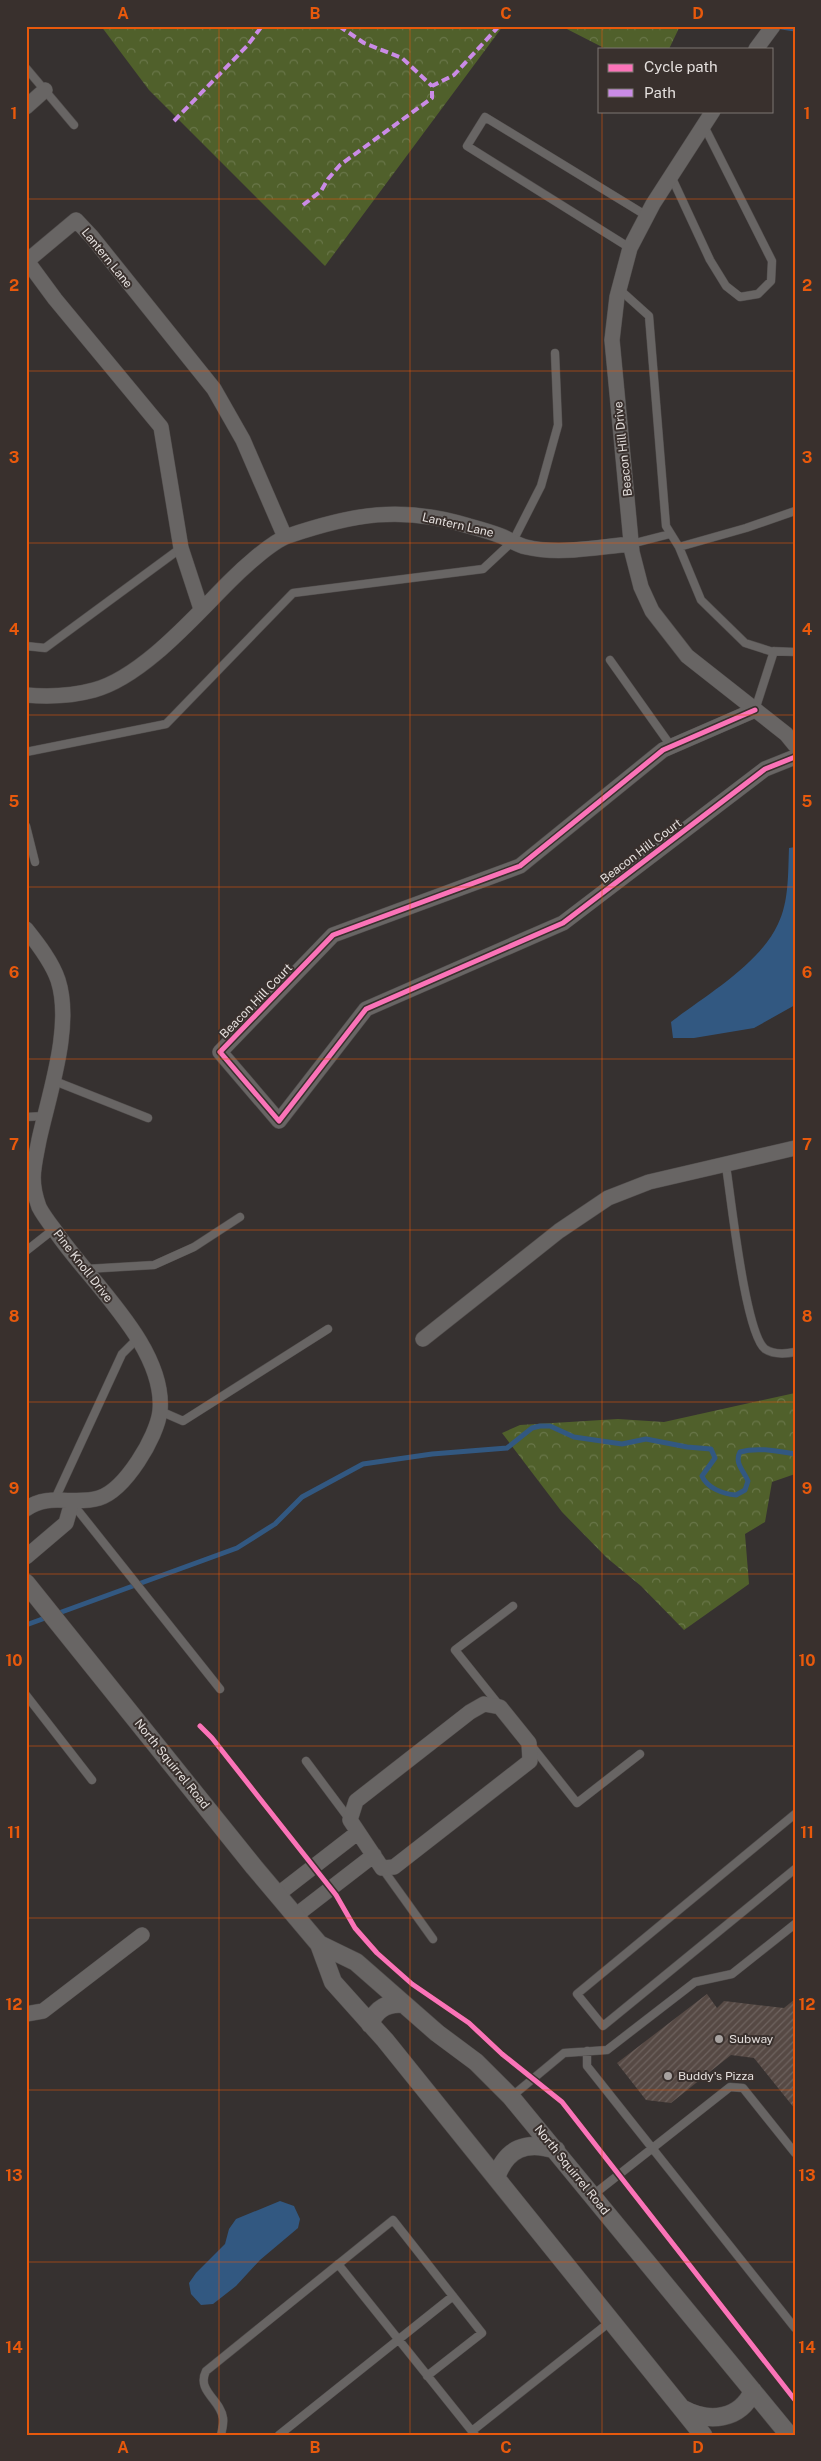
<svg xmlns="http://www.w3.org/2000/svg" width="821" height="2461" font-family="'Public Sans',sans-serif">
<defs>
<pattern id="forest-crowns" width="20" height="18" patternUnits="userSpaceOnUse" patternTransform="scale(1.25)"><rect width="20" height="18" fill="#50602b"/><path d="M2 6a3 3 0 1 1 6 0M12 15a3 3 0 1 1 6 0" fill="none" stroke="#697649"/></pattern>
<pattern id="building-hatch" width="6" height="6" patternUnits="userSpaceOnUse" patternTransform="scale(1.25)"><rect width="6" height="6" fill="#564944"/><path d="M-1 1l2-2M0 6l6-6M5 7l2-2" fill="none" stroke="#6e635f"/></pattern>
</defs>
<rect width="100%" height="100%" fill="#363130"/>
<path fill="url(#forest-crowns)" d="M101,26H503L325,266L149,90Z
M561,26H680L669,49H606Z
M795,1393V1474L772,1482L765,1522L745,1534L749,1584L684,1630L641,1586L607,1558L562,1512L502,1433L520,1425L618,1419L664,1422Z"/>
<path fill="#325881" d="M795,847V1005L754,1028L694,1038H673L671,1022C705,996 760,964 778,924C789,902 788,873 789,848Z
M280,2201L294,2206L300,2219L298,2228L260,2260L236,2286L213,2304L201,2305L191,2294L189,2283L196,2273L225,2244L229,2229L236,2219Z"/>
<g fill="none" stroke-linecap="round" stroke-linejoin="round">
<path stroke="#325881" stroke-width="5" d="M775,26L795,29
M26,1625L237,1548L275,1524L302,1497L363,1464L432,1454L507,1448L532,1428L540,1426H550L574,1437L622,1444L646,1439L687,1447L711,1449L715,1458L702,1476C707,1488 723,1494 736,1495L745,1490L748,1481C744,1471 734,1463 740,1452C757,1447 777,1451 795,1454"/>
</g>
<path fill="url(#building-hatch)" d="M707,1994L717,2008L724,2001L784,2008L795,1999V2109L754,2058L731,2055L671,2103L646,2100L617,2063Z"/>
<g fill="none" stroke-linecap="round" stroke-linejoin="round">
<defs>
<path id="service" d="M26,68L74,125
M671,176L710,260L726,286L740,297L758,294L771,281L772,261L704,126
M630,248L467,146L485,117L647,216
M619,289L649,316L666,526L679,547L701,600L745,643L770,651L795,652
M631,544L670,534
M679,547L746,528L795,511
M26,646L45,648L181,548
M610,660L671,746
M755,710L774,651
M26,752L166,724L293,593L483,569L513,541L541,486L558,425L555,353
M26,826L35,862
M52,1080L148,1118
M26,1117L44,1116
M726,1166C731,1197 745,1333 765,1349C774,1355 785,1354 795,1352
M26,1251L54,1229
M86,1269L154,1265L194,1247L240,1217
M160,1411L183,1421L328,1329
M55,1499L122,1354L137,1339
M72,1503L220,1689
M26,1695L92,1780
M499,1705L455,1650L513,1606
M531,1745L577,1803L640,1754
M306,1761L350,1820
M795,1814L577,1994L603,2026L795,1869
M382,1868L433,1939
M587,2051V2066L795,2328
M511,2097L564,2053L607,2050L695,1982L732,1974L795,1924
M593,2195L730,2087L743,2088L795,2153
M338,2264L475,2435
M472,2431L611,2321
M221,2435C222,2430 224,2423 223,2418C221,2400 196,2391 206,2371L393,2220L482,2333L427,2376
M279,2435L453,2296"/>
<path id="minor" d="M756,49L773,26
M26,107L45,90
M713,111L653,204L630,248L617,297L612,340L632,552L641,587L652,611L687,656L786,734L795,745
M201,609L181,548L161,427L55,299L27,261L76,220L92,237L214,389L243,440L285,537
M26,695C48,697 72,696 94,690C142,677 194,617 229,582C242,569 271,542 288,536C353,514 401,505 469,526C480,529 491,532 501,536C509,539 517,545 526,547C559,555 597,547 631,544
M755,710L663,750L520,866L333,935L220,1052L279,1121L366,1009L563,923L765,769L795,757
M26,929C38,944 52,962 58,980C73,1026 49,1094 39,1140C34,1167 29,1180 39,1207C43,1215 50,1224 56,1232C89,1281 166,1347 160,1411C157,1437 125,1490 99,1498C73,1506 49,1492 26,1509
M423,1339L559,1231L608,1198L649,1182L795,1148
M26,1557L66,1523L72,1502
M484,1704L500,1707L529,1743L530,1761L394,1867L382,1868L350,1820L356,1801L470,1712Z
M277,1895L357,1833
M295,1916L374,1855
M26,2014L43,2011L142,1935"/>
<path id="tertiary" d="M26,1583L254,1867L319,1944L333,1982L385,2040L703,2435
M319,1944L356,1962L437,2033L476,2062L511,2097L789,2435
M370,2024C376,2008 388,2002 404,2004
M496,2178C506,2148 527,2140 556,2150
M683,2409C709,2423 740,2420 753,2391"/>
</defs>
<use href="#service" stroke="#514d4c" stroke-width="9"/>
<use href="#minor" stroke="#514d4c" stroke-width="16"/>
<use href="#tertiary" stroke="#514d4c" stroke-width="19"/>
<use href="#service" stroke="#686564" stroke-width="8"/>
<use href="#minor" stroke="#686564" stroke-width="15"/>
<use href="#tertiary" stroke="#686564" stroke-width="18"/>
<path stroke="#ca8be6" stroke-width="4" stroke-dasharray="8 4" stroke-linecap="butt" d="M339,26L364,43L402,58L432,86
M174,121L247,46L262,26
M303,205L321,191L328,179L340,165L432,98V86L454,75L499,26"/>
<defs>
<path id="cycleway" d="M755,710L663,750L520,866L333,935L220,1052L279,1121L366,1009L563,923L765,769L795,757
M200,1726L212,1738L336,1895L355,1928L377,1953L412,1984L469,2023L502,2054L562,2102L795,2400"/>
</defs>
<use href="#cycleway" stroke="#39302d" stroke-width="8"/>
<use href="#cycleway" stroke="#fb73b8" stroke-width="5"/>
</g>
<path fill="none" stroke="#e8590c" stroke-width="1" stroke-opacity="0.55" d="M219,26V2435M410,26V2435M602,26V49M602,111V2435M26,199H795M26,371H795M26,543H795M26,715H795M26,887H795M26,1059H795M26,1230H795M26,1402H795M26,1574H795M26,1746H795M26,1918H795M26,2090H795M26,2262H795"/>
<g fill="#a7a2a0" stroke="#39302d" stroke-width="2">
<circle cx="719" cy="2039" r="5"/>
<circle cx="668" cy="2076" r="5"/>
</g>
<g text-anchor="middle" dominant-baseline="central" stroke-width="4" stroke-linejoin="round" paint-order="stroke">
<g font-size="12" fill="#e4dfdd" stroke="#39302d">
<text transform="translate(107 258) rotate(51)">Lantern Lane</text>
<text transform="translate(623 449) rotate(-96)">Beacon Hill Drive</text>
<text transform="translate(458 525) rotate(13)">Lantern Lane</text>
<text transform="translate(641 851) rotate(-37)">Beacon Hill Court</text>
<text transform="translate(256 1001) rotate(-46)">Beacon Hill Court</text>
<text transform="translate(83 1266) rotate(52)">Pine Knoll Drive</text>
<text transform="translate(172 1764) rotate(51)">North Squirrel Road</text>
<text transform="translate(572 2170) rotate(51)">North Squirrel Road</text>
</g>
<g font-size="12" fill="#e4dfdd" stroke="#39302d" text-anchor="start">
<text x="729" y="2039">Subway</text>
<text x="678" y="2076">Buddy's Pizza</text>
</g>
</g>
<rect width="821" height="2461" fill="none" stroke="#39302d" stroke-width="55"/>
<rect x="598" y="48" width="175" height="65" fill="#39302d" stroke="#7d7673"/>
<rect x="608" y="64" width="25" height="8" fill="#fb73b8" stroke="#7d7673"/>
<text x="644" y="72" font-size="15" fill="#e4dfdd">Cycle path</text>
<rect x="608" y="89" width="25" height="8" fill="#ca8be6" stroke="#7d7673"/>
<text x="644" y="98" font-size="15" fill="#e4dfdd">Path</text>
<rect x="28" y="28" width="766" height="2406" fill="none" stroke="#e8590c" stroke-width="2"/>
<g font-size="16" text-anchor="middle" font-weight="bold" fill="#e8590c">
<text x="123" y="19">A</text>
<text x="315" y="19">B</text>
<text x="506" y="19">C</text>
<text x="698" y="19">D</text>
<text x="14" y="119">1</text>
<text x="807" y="119">1</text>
<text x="14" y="291">2</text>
<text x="807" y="291">2</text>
<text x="14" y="463">3</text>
<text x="807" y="463">3</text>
<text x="14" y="635">4</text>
<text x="807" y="635">4</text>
<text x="14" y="807">5</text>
<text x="807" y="807">5</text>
<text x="14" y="978">6</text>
<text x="807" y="978">6</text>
<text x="14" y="1150">7</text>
<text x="807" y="1150">7</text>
<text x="14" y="1322">8</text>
<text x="807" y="1322">8</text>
<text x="14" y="1494">9</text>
<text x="807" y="1494">9</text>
<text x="14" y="1666">10</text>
<text x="807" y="1666">10</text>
<text x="14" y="1838">11</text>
<text x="807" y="1838">11</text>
<text x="14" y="2010">12</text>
<text x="807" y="2010">12</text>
<text x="14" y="2181">13</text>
<text x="807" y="2181">13</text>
<text x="14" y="2353">14</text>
<text x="807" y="2353">14</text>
<text x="123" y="2453">A</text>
<text x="315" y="2453">B</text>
<text x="506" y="2453">C</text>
<text x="698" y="2453">D</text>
</g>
</svg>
